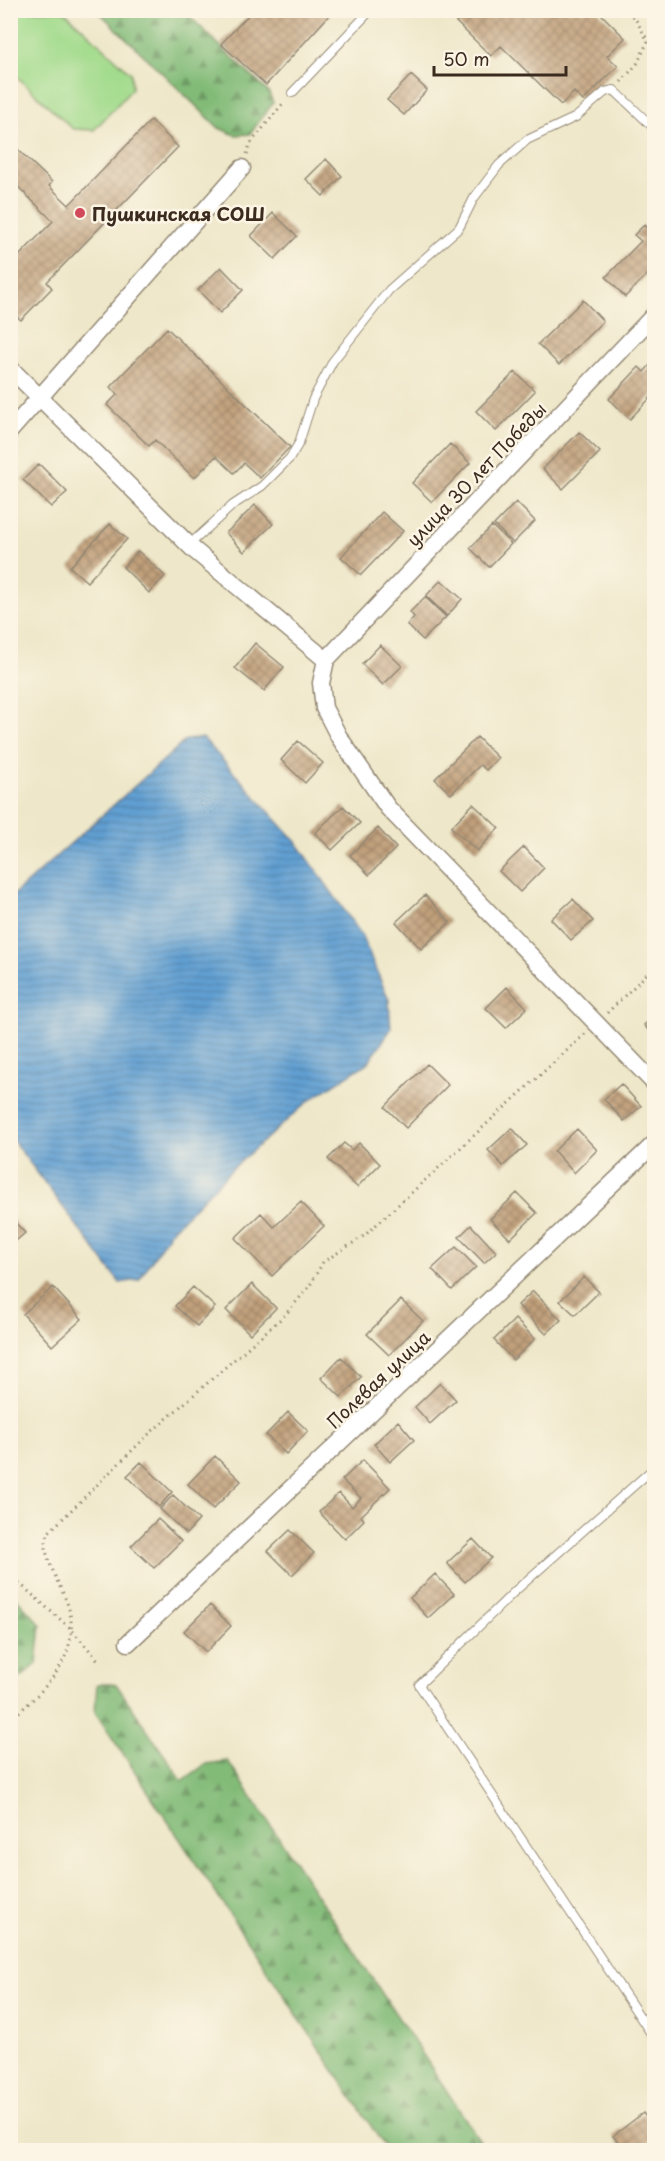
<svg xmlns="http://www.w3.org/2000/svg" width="665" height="2161" font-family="'Playpen Sans',sans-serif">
<defs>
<pattern id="forest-firs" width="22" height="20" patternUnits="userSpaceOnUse" patternTransform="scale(1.5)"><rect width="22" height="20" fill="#82bb78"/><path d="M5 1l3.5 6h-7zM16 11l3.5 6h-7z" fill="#6c9862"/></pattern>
<pattern id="water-rules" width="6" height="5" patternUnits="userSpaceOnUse" patternTransform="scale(1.5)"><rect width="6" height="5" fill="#609fd2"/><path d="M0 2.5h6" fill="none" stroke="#5082aa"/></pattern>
<pattern id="building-cross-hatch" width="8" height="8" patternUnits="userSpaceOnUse" patternTransform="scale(1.5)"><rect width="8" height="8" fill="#c1a07c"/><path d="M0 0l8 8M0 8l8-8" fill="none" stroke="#9e8365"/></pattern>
</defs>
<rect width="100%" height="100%" fill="#fcf5e5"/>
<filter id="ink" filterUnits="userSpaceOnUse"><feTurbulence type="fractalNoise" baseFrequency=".0167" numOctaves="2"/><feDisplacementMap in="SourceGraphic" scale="12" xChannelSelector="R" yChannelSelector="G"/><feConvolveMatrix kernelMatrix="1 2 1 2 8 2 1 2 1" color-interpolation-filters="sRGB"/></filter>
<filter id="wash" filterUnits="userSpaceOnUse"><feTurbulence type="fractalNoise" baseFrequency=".008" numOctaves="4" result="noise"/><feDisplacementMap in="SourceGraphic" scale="24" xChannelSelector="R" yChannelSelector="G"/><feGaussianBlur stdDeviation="1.35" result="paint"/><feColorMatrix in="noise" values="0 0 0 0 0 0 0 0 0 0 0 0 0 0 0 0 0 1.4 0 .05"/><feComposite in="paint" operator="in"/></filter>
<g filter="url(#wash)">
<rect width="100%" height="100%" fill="#eee7c9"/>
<path fill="url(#forest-firs)" stroke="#5e724b" stroke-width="1.5" d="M98,11H184L269,93L273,103L250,134L235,135L219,128Z
M11,1592L41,1625L37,1664L11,1686Z
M97,1684H116L182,1781L206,1764L228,1761L486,2150H387L95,1712Z"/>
<path fill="#a3db8d" stroke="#6f8256" stroke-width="1.5" d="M10,11H64L131,73L132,89L94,130L73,129L11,71Z"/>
<path fill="url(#water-rules)" stroke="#4e6478" stroke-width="1.5" d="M203,738L298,844L361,934L389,1000L391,1029L369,1062L310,1100L233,1168L170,1232L139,1280L120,1283L11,1138V897L186,740Z"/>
<g id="blocks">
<path fill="url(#building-cross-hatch)" d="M253,10H334L266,85L221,44Z
M468,10H597L625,38L607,56L618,66L583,101L574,92L561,105L501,46L491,56L456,22Z
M411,75L427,90L404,115L387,100Z
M151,120L178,147L47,282L52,288L21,320L10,311V247L19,256L53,221L10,179V142L52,182L49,186L69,205Z
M326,159L342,176L323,196L306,179Z
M273,213L297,236L275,259L251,236Z
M644,225L654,236V268L625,297L606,277L641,241L634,235Z
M221,267L243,290L220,313L198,290Z
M583,300L603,321L559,365L538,344Z
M167,328L290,447L260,478L244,463L234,473L216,456L194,478L155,440L149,446L107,405L118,394L110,387Z
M650,365L654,369V394L630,419L609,399L639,367L644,372Z
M515,372L535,391L496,431L476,411Z
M579,432L600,452L563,489L543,469Z
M450,444L470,463L432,502L412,483Z
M39,464L67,492L51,507L23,480Z
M516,502L535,521L513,543L494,525Z
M255,505L273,524L244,552L226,533Z
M382,512L403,531L361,575L341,557Z
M110,524L127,539L87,582L70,567Z
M492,526L511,544L489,567L470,548Z
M138,551L165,576L149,593L123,567Z
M441,580L462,599L447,616L426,596Z
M425,597L446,617L423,640L407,625L414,617L410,612Z
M255,643L284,667L264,691L235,668Z
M380,645L402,666L383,685L362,664Z
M477,737L498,758L486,770L480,765L451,794L435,779Z
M298,741L323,763L305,783L281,760Z
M473,804L499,828L477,851L451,827Z
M343,806L360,823L332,850L315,833Z
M378,828L396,848L369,875L350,855Z
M524,847L544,868L520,892L499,871Z
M425,895L450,922L421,949L396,922Z
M573,899L593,921L571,940L551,919Z
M507,987L527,1008L506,1028L486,1008Z
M654,1016V1036L644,1025Z
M427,1064L448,1085L406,1128L385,1107Z
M621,1084L641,1106L624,1121L604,1099Z
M512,1128L527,1145L503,1166L488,1150Z
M577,1129L597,1150L574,1173L554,1151Z
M344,1143L352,1150L359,1143L380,1164L357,1187L328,1159Z
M517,1193L537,1213L510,1239L490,1219Z
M301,1202L324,1226L272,1276L235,1238L261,1213L274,1227Z
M10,1217L25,1233L10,1246Z
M471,1225L496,1252L484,1263L459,1237Z
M456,1247L476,1267L452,1290L432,1269Z
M584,1277L599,1292L575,1315L560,1301Z
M252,1284L276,1308L250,1334L226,1310Z
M53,1287L82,1319L52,1346L23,1314Z
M193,1287L215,1307L197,1326L175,1306Z
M533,1291L561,1320L546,1334L518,1305Z
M401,1300L423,1321L389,1355L367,1334Z
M515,1319L535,1339L513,1360L494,1340Z
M341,1357L361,1377L341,1397L321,1378Z
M440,1383L456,1400L430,1424L415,1407Z
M288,1412L308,1431L286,1454L266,1435Z
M398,1421L414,1440L390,1462L374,1444Z
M215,1456L241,1481L213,1509L188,1484Z
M363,1460L390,1488L361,1516L364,1520L345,1539L319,1512L339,1493L352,1507L361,1498L342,1480Z
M141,1462L172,1492L159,1507L127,1476Z
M173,1495L199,1520L186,1534L160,1509Z
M158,1519L181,1541L154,1568L131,1546Z
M290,1530L314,1553L292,1575L268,1551Z
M473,1539L491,1558L465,1582L447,1563Z
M435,1574L454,1594L428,1618L410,1598Z
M210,1605L231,1626L206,1652L184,1631Z
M643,2113L654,2127V2150H625L613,2136Z"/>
</g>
</g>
<g filter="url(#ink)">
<use href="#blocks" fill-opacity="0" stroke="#948874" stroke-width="1.5"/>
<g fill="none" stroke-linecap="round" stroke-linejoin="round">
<defs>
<path id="lane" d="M292,93L371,10
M189,545L233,505L262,486L290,458L299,443L313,399L333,361L389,290L459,228L474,198L499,165L527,140L576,117L605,92L614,90L654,128
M654,1468L515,1591L419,1685L654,2038"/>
<path id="street" d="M654,315L326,660L321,683L324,708L339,737L388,808L654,1083
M10,368L194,550L326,660
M10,431L242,168
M128,1643L654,1144"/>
</defs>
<use href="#lane" stroke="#948874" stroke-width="10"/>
<use href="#street" stroke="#948874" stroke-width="19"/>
<path stroke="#948874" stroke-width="3" stroke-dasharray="1.5 4.5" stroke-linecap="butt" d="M621,82L637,64L648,41L636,20L626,10
M247,154L250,144L285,101
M607,1013L654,967
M10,1575L71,1629L98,1660
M10,1720C41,1693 79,1660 70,1614C68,1601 60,1588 55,1576C48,1559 43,1550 48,1533L148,1435L285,1315L309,1287L323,1262L364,1236L585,1034"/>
<use href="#lane" stroke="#fff" stroke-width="8"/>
<use href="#street" stroke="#fff" stroke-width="16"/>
</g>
</g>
<circle fill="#d1495b" stroke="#fcf5e5" stroke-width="2" cx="80" cy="213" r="6"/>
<g text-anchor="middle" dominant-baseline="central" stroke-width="5" stroke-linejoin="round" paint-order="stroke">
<g font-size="18" font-weight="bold" fill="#3b2a1e" stroke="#fcf5e5" text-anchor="start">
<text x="92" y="213">Пушкинская СОШ</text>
</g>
<g font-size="18" fill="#3b2a1e" stroke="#fcf5e5">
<text transform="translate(476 474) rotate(-46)">улица 30 лет Победы</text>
<text transform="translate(378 1379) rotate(-43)">Полевая улица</text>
</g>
</g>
<rect width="665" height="2161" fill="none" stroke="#fcf5e5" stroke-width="36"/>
<path d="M434 66v9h132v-9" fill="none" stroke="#3b2a1e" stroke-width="3"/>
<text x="443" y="66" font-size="18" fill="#3b2a1e" stroke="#fcf5e5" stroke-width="4.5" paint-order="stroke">50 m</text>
</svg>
